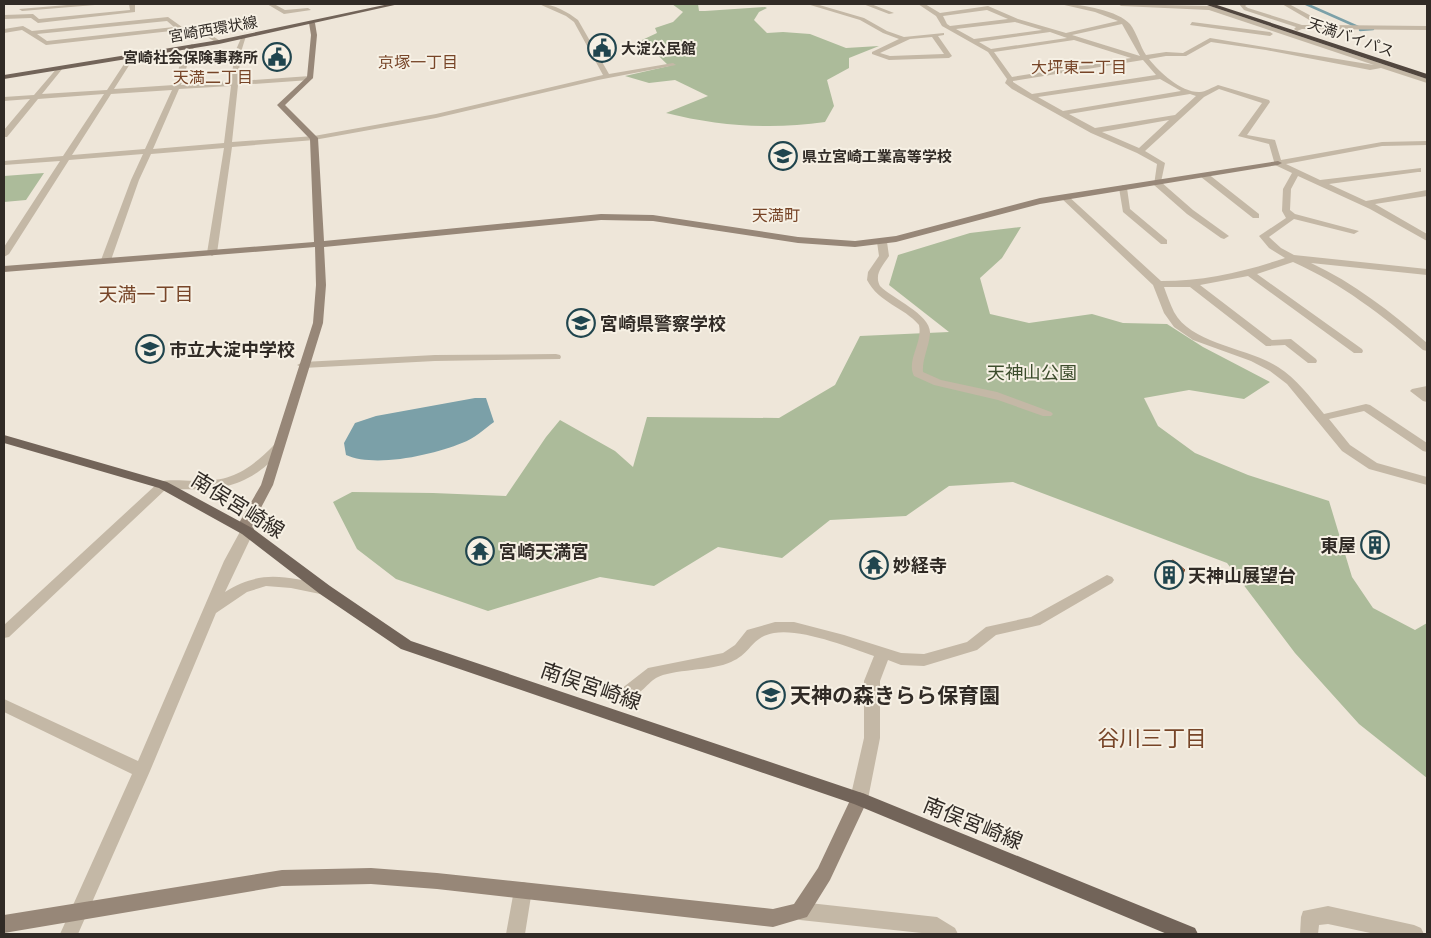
<svg xmlns="http://www.w3.org/2000/svg" width="1431" height="938" font-family="'Public Sans','Noto Sans JP',sans-serif">
<rect width="100%" height="100%" fill="#eee6d9"/>
<path fill="#acbb9a" d="M672,4H698L699,11H705L765,7L767,8L759,12L754,20L767,33L783,32L810,34L846,48L879,46L849,58V68L827,80L834,106L825,122C771,130 718,126 666,113L708,96L675,80L649,83L625,76L669,66L642,40L657,33L655,28L673,22L683,12Z
M44,173L26,200L4,202V176Z
M1021,227L1002,258L980,278L990,314L1029,323L1092,314L1123,323L1167,324L1203,347L1270,382L1244,399L1189,390L1144,398L1158,426L1195,453L1248,475L1329,501L1352,577L1373,608L1415,630L1427,623V778L1359,724L1295,653L1227,563L1013,482L949,486L906,516L830,520L782,558L718,547L654,586L600,577L488,611L396,579L357,549L333,502L352,492L433,493L506,496L546,437L560,420L615,451L633,467L647,417L779,418L835,385L860,336L949,332L889,285L898,255L970,233Z"/>
<path fill="#7ba0a8" d="M475,398H486L494,422C484,429 474,439 462,443C433,455 375,468 346,455L344,443L355,423L376,416Z"/>
<g fill="none" stroke-linecap="round" stroke-linejoin="round">
<path stroke="#7ba0a8" stroke-width="2.5" d="M1306,4L1358,27
M1360,30L1373,29"/>
<path fill="#c4b8a6" fill-rule="evenodd" d="M79,4H107L22,11L19,9Z
M129,4H135V12L38,23L31,18L4,19V15L33,14L39,19L130,10Z
M267,4H274L285,10L308,8L311,10L284,14Z
M539,4C552,3 568,12 578,20L609,74L673,63L676,65L598,80L436,118L314,140L232,147L217,253L212,256L207,253L224,148L151,154L139,180L111,260L106,263L101,260L131,180L143,154L69,160L9,254L4,257V247L60,161L4,165V161L63,156L104,94L38,99L7,137H4V130L30,99L4,101V97L34,95L58,67L63,68L42,94L107,90L130,55L132,54L135,56L114,89L174,85C180,72 179,51 192,44L195,46C187,57 187,72 181,85L231,81L235,52L242,36H246L241,52L238,81L310,76L313,78L310,80L238,85L232,142L314,136L436,114L603,75L574,22L566,16ZM231,86L224,143L153,149L179,89ZM172,90L145,149L72,155L111,94Z
M807,4H816L864,18L887,31L904,37L944,33V35L938,36L952,56L949,58L889,60L872,54V52L899,39L883,33L860,20ZM932,37L944,54L890,56L880,53L910,39Z
M863,4H871L894,13L889,14Z
M918,4H925L940,13L988,6L1018,19L1066,33L1118,21L1095,12L1060,4C1077,3 1118,10 1130,24C1137,33 1140,46 1146,55L1166,52L1183,53L1210,38L1374,65L1209,10L1121,6L1118,4L1210,6L1427,79V83L1381,68L1370,70L1266,50L1211,42L1186,56H1166L1149,59C1159,72 1182,93 1200,92C1205,92 1213,87 1218,85L1269,100L1270,102L1247,135L1275,140L1281,160L1382,142L1427,141V145L1382,146L1286,164L1320,180L1421,168V172H1418L1329,184L1366,201L1427,190V196L1375,204L1427,234V241L1370,209L1298,176L1291,189L1290,210L1295,214L1359,231L1354,234L1294,219L1269,237L1281,248L1294,255L1427,269V275L1311,263C1354,283 1391,312 1427,343V351L1423,350C1382,315 1342,284 1293,262L1257,274L1362,349L1363,351L1362,353H1354L1248,276L1200,285L1272,340L1291,339L1316,359L1317,361L1316,363H1308L1285,345L1266,346L1190,287H1164C1167,295 1170,304 1174,312C1191,344 1249,348 1278,367C1297,379 1310,397 1324,414L1366,404L1370,405L1427,443V452L1423,451L1364,411L1329,419L1350,445L1377,463L1427,477V485L1369,469L1342,451L1287,384L1270,371L1251,361L1193,340L1174,327L1164,313L1153,285L1060,197L1067,195L1161,281C1205,281 1243,272 1285,258L1269,248L1259,236L1286,218L1282,211L1283,189L1292,173L1275,165L1269,144L1238,136L1262,103L1219,89L1204,97L1145,151L1165,163L1161,182L1193,210L1229,236L1224,239L1221,238L1187,214L1154,185L1157,164L1137,153L1091,133L1012,89L1005,83L1007,79L988,52L942,26L936,16ZM987,10L1008,19L950,26L947,24L943,16ZM1015,22L1042,30L974,39L956,29ZM1122,24L1140,56L1072,35ZM1050,32L1067,38L991,49L979,42ZM1074,40L1131,58L1012,77L994,52ZM1143,60L1156,75L1032,94L1013,82V81ZM1160,79L1181,91L1063,111L1038,97ZM1190,94L1196,96L1175,115L1095,128L1069,114ZM1169,120L1139,148L1102,132Z
M1239,4H1248L1245,6L1248,8L1302,25H1318L1282,4H1289L1328,25L1427,26V30L1302,29L1297,31L1294,29L1296,27L1244,10Z
M168,17L182,27L208,33L222,42L217,43L204,35L180,30L46,45L22,30L4,33V29L23,26L32,31ZM167,21L174,27L47,41L37,34Z
M1192,22L1270,32L1273,34L1270,36L1190,25Z
M1201,173H1207L1259,214V218H1253L1201,177Z
M1123,185L1127,188L1130,209L1167,240V244H1161L1123,212L1119,188Z
M882,239L887,242L889,256C882,267 874,274 880,286C893,299 932,315 930,334C929,347 922,359 923,372L941,380L997,392L1051,412L1053,414L1051,416H1043L998,400L934,385L914,376C906,360 923,343 919,325C904,307 879,303 867,280L868,272L879,256L877,242Z
M556,354L560,355L561,357L560,359L435,361L303,368L297,365L303,362L435,355Z
M1427,386V402L1423,401L1410,391L1412,389Z
M278,444L284,448L282,451C243,491 220,490 166,489L9,637L4,638V625L159,482C170,479 183,481 194,481C231,482 248,471 274,445Z
M247,527L254,531L225,592C261,569 286,577 325,585L330,586L332,590L330,594L325,595L291,588L266,586L247,592L216,613L150,771L78,934H60L132,774L4,712V699L138,761L224,561L242,528Z
M1107,575L1112,577L1114,580L1112,583L1040,625L996,635L977,650L924,666L901,665L888,660L880,681V738L868,799L865,804L859,806L853,804L850,799L864,738V681L874,656C849,647 800,628 774,633C751,637 751,654 731,662C712,671 672,669 656,678C645,685 636,702 621,697L619,693L621,689L648,668L723,653L735,645L747,630L775,622H794L844,635L901,653L924,654L967,642L986,627L1031,617Z
M523,882L530,884L532,890L525,934H506L514,890L516,884Z
M800,902L937,917L955,928L958,934H931L800,920L793,917L791,911L793,905Z
M1328,906L1414,925L1421,928L1424,934H1375L1328,924L1319,925L1318,934H1300L1301,917L1303,911Z"/>
<path fill="#978778" fill-rule="evenodd" d="M312,21L315,23L317,35L313,78L285,105L318,138L324,241L601,214L653,215L798,237L855,241L896,236L1040,198L1278,161L1282,163L1278,165L1040,204L896,242L855,247L798,243L653,221L601,220L324,247L326,285L323,323L273,485L253,523L254,531L247,535L240,531L239,523L261,485L313,323L316,285L315,247L4,272V266L314,242L310,139L277,105L307,77L311,35L309,23Z
M859,792L865,794L868,799L830,880L807,917L773,927L437,889L371,884L282,886L4,933V915L282,870L371,868L437,873L773,909L794,904L818,868L853,794Z"/>
<path fill="#726459" fill-rule="evenodd" d="M389,4H399L219,44L4,79V75L219,40Z
M4,435L167,482L252,528L330,586L411,641L865,794L1195,928L1198,934H1167L854,804L401,649L320,594L242,534L159,488L4,443Z"/>
<path fill="#51463e" fill-rule="evenodd" d="M1204,4H1214L1427,74V79Z"/>
</g>
<path fill="#9f6441" d="M1158,566L1185,570L1182,577L1167,583L1156,573Z"/>
<path fill="#825135" d="M1185,570L1182,577L1167,583L1169,576Z"/>
<path fill="#b9744c" stroke="#825135" d="M1173,560L1185,570L1169,576L1158,566Z"/>
<defs>
<symbol id="civic-ring" viewBox="-11 -11 22 22"><circle r="9.5" fill="#f6f0e4" stroke="#20454e" stroke-width="1.5"/><path d="M-.6-6.5H3V-4.5H.6V-3L4-1V1h2V6H-6V1h2V-1L-.6-3ZM-1.2 2.5V6h2.4V2.5Z" fill="#20454e"/></symbol>
<symbol id="school-ring" viewBox="-11 -11 22 22"><circle r="9.5" fill="#f6f0e4" stroke="#20454e" stroke-width="1.5"/><path d="M0-5L7-2L0 1L-7-2ZM-4 1L0 2.5L4 1V4Q0 6-4 4Z" fill="#20454e"/></symbol>
<symbol id="building-ring" viewBox="-11 -11 22 22"><circle r="9.5" fill="#f6f0e4" stroke="#20454e" stroke-width="1.5"/><path d="M-4-6H4V6H1V3H-1V6H-4ZM-2.5-4.3h1.7v1.8h-1.7ZM.8-4.3h1.7v1.8H.8ZM-2.5-1h1.7V.8h-1.7ZM.8-1h1.7V.8H.8Z" fill="#20454e"/></symbol>
<symbol id="temple-ring" viewBox="-11 -11 22 22"><circle r="9.5" fill="#f6f0e4" stroke="#20454e" stroke-width="1.5"/><path d="M0-6L5-2H3V0L6.5 2.5H4V6H1.5V3h-3V6H-4V2.5H-6.5L-3 0V-2H-5Z" fill="#20454e"/></symbol>
</defs>
<g fill-rule="evenodd">
<use href="#civic-ring" x="586" y="32" width="32" height="32"/>
<use href="#civic-ring" x="261" y="41" width="32" height="32"/>
<use href="#school-ring" x="767" y="140" width="32" height="32"/>
<use href="#school-ring" x="565" y="307" width="32" height="32"/>
<use href="#school-ring" x="134" y="333" width="32" height="32"/>
<use href="#building-ring" x="1359" y="529" width="32" height="32"/>
<use href="#temple-ring" x="464" y="535" width="32" height="32"/>
<use href="#temple-ring" x="858" y="549" width="32" height="32"/>
<use href="#building-ring" x="1153" y="559" width="32" height="32"/>
<use href="#school-ring" x="755" y="679" width="32" height="32"/>
</g>
<g text-anchor="middle" dominant-baseline="central" stroke-width="4" stroke-linejoin="round" paint-order="stroke">
<g font-size="15" fill="#312b26" stroke="#f6f0e4">
<text transform="translate(213 29) rotate(-10)">宮崎西環状線</text>
<text transform="translate(1351 37) rotate(19)">天満バイパス</text>
</g>
<g font-size="15" font-weight="bold" fill="#312b26" stroke="#f6f0e4" text-anchor="start">
<text x="621" y="48">大淀公民館</text>
<text x="258" y="57" text-anchor="end">宮崎社会保険事務所</text>
<text x="802" y="156">県立宮崎工業高等学校</text>
</g>
<g font-size="16" fill="#774528" stroke="#f6f0e4">
<text x="418" y="62">京塚一丁目</text>
<text x="1079" y="67">大坪東二丁目</text>
<text x="213" y="77">天満二丁目</text>
</g>
<g font-size="16" fill="#774528" stroke="#f6f0e4">
<text x="776" y="215">天満町</text>
</g>
<g font-size="18" font-weight="bold" fill="#312b26" stroke="#f6f0e4" text-anchor="start">
<text x="600" y="323">宮崎県警察学校</text>
<text x="169" y="349">市立大淀中学校</text>
<text x="1356" y="545" text-anchor="end">東屋</text>
<text x="499" y="551">宮崎天満宮</text>
<text x="893" y="565">妙経寺</text>
<text x="1188" y="575">天神山展望台</text>
</g>
<g font-size="18" fill="#3d4d2d" stroke="#f6f0e4">
<text x="1032" y="372">天神山公園</text>
</g>
<g font-size="19" fill="#774528" stroke="#f6f0e4">
<text x="146" y="294">天満一丁目</text>
</g>
<g font-size="21" fill="#312b26" stroke="#f6f0e4">
<text transform="translate(238 505) rotate(32)">南俣宮崎線</text>
<text transform="translate(591 686) rotate(19)">南俣宮崎線</text>
<text transform="translate(973 823) rotate(22)">南俣宮崎線</text>
</g>
<g font-size="21" font-weight="bold" fill="#312b26" stroke="#f6f0e4" text-anchor="start">
<text x="790" y="695">天神の森きらら保育園</text>
</g>
<g font-size="22" fill="#774528" stroke="#f6f0e4">
<text x="1152" y="738">谷川三丁目</text>
</g>
</g>
<rect width="1431" height="938" fill="none" stroke="#312b26" stroke-width="10"/>
</svg>
